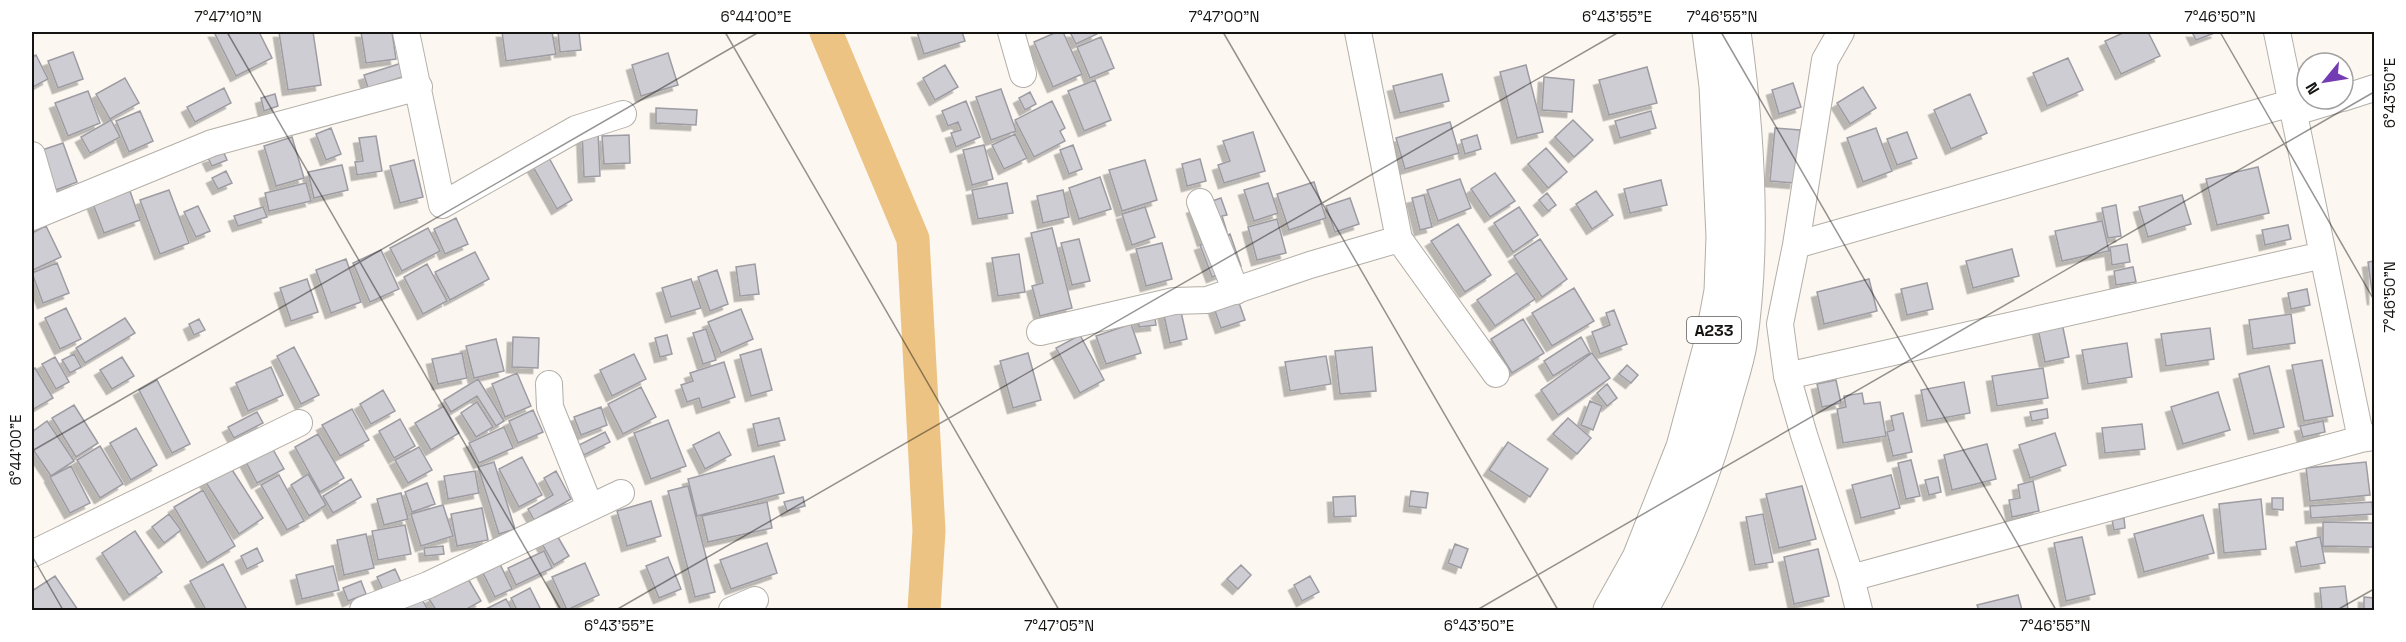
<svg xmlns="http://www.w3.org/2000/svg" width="2406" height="642" font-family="'Space Grotesk',sans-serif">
<defs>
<filter id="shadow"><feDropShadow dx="-5.5" dy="5.5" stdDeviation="0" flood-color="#0004"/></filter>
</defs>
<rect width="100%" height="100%" fill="#fcf7f0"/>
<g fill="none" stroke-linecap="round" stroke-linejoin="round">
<path stroke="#ecc383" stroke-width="33" d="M826,32L913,239L929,531L924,610"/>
</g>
<path fill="#cfcdd4" stroke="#9e9ca3" stroke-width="1.5" filter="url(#shadow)" d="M214,32H259L272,58L236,76Z
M279,32H313L321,85L288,90Z
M361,32H392L396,59L366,63Z
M502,32H552L556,54L506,61Z
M558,32H579L581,50L560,52Z
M917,32H962L965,41L924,54Z
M1057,32H1063L1082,74L1053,87L1034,42Z
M1070,32H1096L1097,34L1076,44Z
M2125,32H2148L2160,56L2121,74L2105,41Z
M2192,32H2217L2196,40Z
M1101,37L1114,68L1090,78L1077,47Z
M73,52L83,79L58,88L48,61Z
M668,53L678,85L641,96L632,65Z
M36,55L48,79L33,87L32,57Z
M2068,58L2083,90L2047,106L2033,73Z
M408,61L412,74L368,88L364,75Z
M945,65L958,87L935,100L923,78Z
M1526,65L1543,132L1517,138L1500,72Z
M1647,67L1657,103L1609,115L1599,80Z
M1442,74L1449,101L1400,113L1393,86Z
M1544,77L1574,80L1572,112L1542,110Z
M125,78L139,103L110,119L96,94Z
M1095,80L1111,120L1084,131L1068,91Z
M1793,83L1801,107L1779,114L1772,90Z
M1863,87L1876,108L1850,124L1837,103Z
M224,88L231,103L195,122L187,107Z
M1001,89L1016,131L991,140L976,97Z
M88,91L100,123L68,136L55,103Z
M1030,92L1036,104L1025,110L1019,98Z
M275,94L278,106L264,111L261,98Z
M1970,94L1987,133L1951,149L1934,110Z
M966,101L980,137L956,147L951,133L961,130L958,122L948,126L942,111Z
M1052,101L1065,128L1060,131L1065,141L1034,157L1015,120Z
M656,108L697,110L696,125L656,123Z
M140,111L153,141L129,152L116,121Z
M1651,111L1656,128L1620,138L1615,121Z
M111,120L120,137L90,153L81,137Z
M1573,120L1593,140L1574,157L1555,137Z
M1450,122L1459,153L1405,169L1396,138Z
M331,128L341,154L326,160L316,134Z
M1775,128L1800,130L1795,183L1770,181Z
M1876,128L1892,171L1863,182L1847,138Z
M598,131L600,176L584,177L582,132Z
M1253,132L1265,171L1224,183L1218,165L1230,161L1223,141Z
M1907,132L1917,158L1897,165L1887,139Z
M1015,134L1027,158L1004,169L992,145Z
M629,135L630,163L604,164L602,136Z
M1477,135L1481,149L1465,154L1461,140Z
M376,136L382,171L357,175L355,162L363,161L359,138Z
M292,137L304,178L276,186L264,146Z
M63,143L77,182L56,190L42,150Z
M984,145L993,179L972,185L963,150Z
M1073,145L1082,169L1069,174L1060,150Z
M1546,148L1567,172L1548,188L1528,164Z
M224,153L227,160L212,166L208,158Z
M548,156L572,200L557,209L532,165Z
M1200,159L1206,181L1187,186L1182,164Z
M414,160L423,197L400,203L390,166Z
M1145,160L1157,200L1122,211L1109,170Z
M342,165L348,190L314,198L308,172Z
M2258,167L2269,213L2217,225L2206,179Z
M226,171L232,183L218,189L212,178Z
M1495,173L1515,201L1490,217L1471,189Z
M1100,177L1111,209L1079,219L1069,188Z
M1460,179L1471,208L1438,221L1427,190Z
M1661,180L1667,205L1630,213L1624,189Z
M1314,182L1326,218L1289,230L1277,194Z
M306,183L311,201L269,211L265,193Z
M1007,183L1013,213L978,219L972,190Z
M1268,183L1278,213L1254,221L1244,190Z
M169,190L189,243L160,254L140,200Z
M1063,190L1069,217L1043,223L1037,196Z
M130,191L140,220L104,233L93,204Z
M1596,191L1613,215L1592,229L1576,204Z
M1547,193L1556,205L1548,211L1539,200Z
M1424,195L1432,227L1420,230L1412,198Z
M2182,195L2191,224L2148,237L2139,207Z
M1221,198L1227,215L1222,216L1227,232L1203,241L1192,208Z
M1350,198L1359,224L1335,232L1326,206Z
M2116,205L2121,236L2108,238L2102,208Z
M198,206L210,231L196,237L184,212Z
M263,207L267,217L238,226L234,216Z
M1145,207L1155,237L1132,245L1122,214Z
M1519,207L1538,235L1513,252L1494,223Z
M456,218L468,244L445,254L434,229Z
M1277,219L1286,253L1257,260L1248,227Z
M2102,221L2109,251L2062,261L2055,231Z
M1458,224L1491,275L1465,292L1431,241Z
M2288,225L2291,239L2265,245L2262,230Z
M46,226L61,257L33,270L32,233Z
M428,228L440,251L402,271L390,248Z
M1052,228L1072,308L1040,316L1032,286L1043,283L1031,233Z
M1230,234L1241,266L1212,277L1200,245Z
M1079,239L1090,281L1072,285L1061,243Z
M1540,239L1567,279L1542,297L1514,256Z
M1162,243L1172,279L1146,286L1136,249Z
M2127,244L2130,262L2112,265L2110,247Z
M2012,249L2019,276L1973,288L1966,261Z
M381,250L399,289L370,302L353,263Z
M475,252L489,279L450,300L435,272Z
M1019,254L1025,292L998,296L992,258Z
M346,259L361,302L331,313L316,270Z
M2374,261V299H2373L2368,262Z
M57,263L69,293L43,303L32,273Z
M427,264L447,301L423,314L404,277Z
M755,264L759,294L740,296L736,267Z
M2133,267L2136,282L2116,285L2114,271Z
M717,270L728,304L710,311L698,277Z
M1517,273L1535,299L1495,326L1477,300Z
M307,279L318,312L291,321L280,288Z
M691,279L701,308L671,317L662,288Z
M1869,279L1877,311L1824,324L1817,292Z
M1927,283L1933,309L1907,315L1901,289Z
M1574,288L1594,321L1552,346L1532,313Z
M2307,289L2310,305L2291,309L2288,293Z
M1237,297L1245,320L1221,328L1213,305Z
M1180,307L1187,339L1170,343L1163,311Z
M66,308L81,339L60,349L45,318Z
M741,309L753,339L721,353L708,322Z
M1614,310L1627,344L1600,354L1592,332L1610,325L1606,313Z
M1154,312L1156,325L1139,327L1138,314Z
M2291,314L2295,343L2253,349L2249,320Z
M125,318L135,333L85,363L76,348Z
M199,319L205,330L194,335L189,324Z
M1523,319L1544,353L1512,373L1491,339Z
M2062,323L2069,357L2045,362L2038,329Z
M1131,324L1141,353L1106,364L1096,336Z
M2210,328L2214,359L2166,366L2161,334Z
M706,329L716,360L703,364L693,333Z
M667,335L672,354L660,357L655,338Z
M1080,335L1104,380L1080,393L1056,348Z
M513,337L539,338L538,368L512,367Z
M1581,337L1590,353L1553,376L1544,361Z
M496,339L504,371L474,378L466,346Z
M2127,343L2132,377L2088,384L2082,350Z
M294,347L319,395L301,404L277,356Z
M1372,347L1376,391L1340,394L1335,351Z
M761,349L772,390L751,396L740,355Z
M462,353L467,378L438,384L432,359Z
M1028,353L1041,400L1013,408L1000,361Z
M1592,353L1610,378L1558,415L1541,390Z
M74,354L81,367L70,373L62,360Z
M634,354L646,379L612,396L600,370Z
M1326,356L1331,384L1290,391L1285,362Z
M55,357L69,382L56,389L42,364Z
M122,357L134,376L112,389L100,370Z
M2322,360L2333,416L2304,421L2292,365Z
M724,362L735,397L702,408L699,398L687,402L681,385L693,381L690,373Z
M1627,365L1638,375L1631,383L1619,374Z
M2269,366L2284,427L2254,434L2239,374Z
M271,367L283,395L248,411L236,383Z
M35,368L53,398L32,410V370Z
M2043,368L2048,398L1997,406L1992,376Z
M517,373L531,406L505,417L492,384Z
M478,379L504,421L496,426L477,396L451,412L444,400Z
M157,380L190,444L172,453L139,390Z
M1836,380L1841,403L1822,407L1817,384Z
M1964,382L1970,413L1927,421L1921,390Z
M1607,384L1617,398L1607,406L1597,393Z
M641,387L656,417L623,434L608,404Z
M383,390L395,411L371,424L360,404Z
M2218,392L2230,430L2183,444L2171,407Z
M1862,393L1864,404L1880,402L1886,436L1843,443L1837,409L1846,407L1844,396Z
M1590,401L1602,406L1593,430L1581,425Z
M477,402L493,427L476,437L461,413Z
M74,405L98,443L76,457L52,418Z
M444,406L459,433L431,450L415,423Z
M601,407L607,425L581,435L574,417Z
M352,409L369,440L340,456L322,425Z
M2047,409L2048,418L2032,421L2030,412Z
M533,410L543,432L518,443L509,421Z
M257,412L263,423L234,438L228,427Z
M1903,413L1912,452L1893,456L1887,432L1894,430L1891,416Z
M779,418L785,440L758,446L753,424Z
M1568,418L1591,438L1577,454L1553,434Z
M400,419L415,446L394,458L379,431Z
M668,420L686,466L651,479L634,433Z
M47,421L74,461L51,476L32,448V432Z
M2323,421L2325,432L2303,437L2300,426Z
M2142,424L2145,449L2105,453L2102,428Z
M504,427L513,448L479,463L469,443Z
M136,428L157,465L131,480L110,443Z
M605,432L610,442L584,455L579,445Z
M719,432L731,455L705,469L693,445Z
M2055,433L2066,465L2030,478L2019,445Z
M318,434L344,478L320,492L295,447Z
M1508,442L1548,469L1530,497L1489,470Z
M1987,444L1996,479L1952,490L1944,455Z
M100,446L123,484L100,498L77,460Z
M271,446L284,469L257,483L245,460Z
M419,447L432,470L408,483L395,460Z
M774,456L784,493L697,516L688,479Z
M522,457L542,495L519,507L499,469Z
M1911,460L1920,496L1906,499L1898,463Z
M494,462L515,529L499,534L478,467Z
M2366,462L2370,495L2310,501L2306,468Z
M229,465L263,518L239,534L205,481Z
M71,466L90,503L70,513L50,477Z
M475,471L479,493L448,499L444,476Z
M556,471L571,499L534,520L528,509L553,495L544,478Z
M308,474L326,505L309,516L291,485Z
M279,475L304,521L287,530L261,485Z
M1891,475L1900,508L1861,518L1852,485Z
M1938,477L1941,492L1929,495L1925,480Z
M351,479L361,497L333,513L323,496Z
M2033,481L2039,511L2012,517L2009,500L2020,498L2018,485Z
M427,483L435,504L412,512L405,492Z
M688,486L715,592L695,597L668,491Z
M1802,486L1816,539L1779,548L1766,494Z
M203,490L235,546L207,563L174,507Z
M1411,491L1428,493L1426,508L1409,506Z
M401,493L408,519L384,525L377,499Z
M1355,496L1356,516L1334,517L1333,497Z
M803,497L805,506L787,511L784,502Z
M2272,498H2283V510L2272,509Z
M2261,499L2266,549L2224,553L2219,504Z
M651,501L661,536L627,546L617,511Z
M767,502L772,528L708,542L702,516Z
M2372,502L2373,514L2311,518L2310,506Z
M443,505L453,536L421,546L411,514Z
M482,508L488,540L457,546L451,514Z
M169,514L181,530L164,543L152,527Z
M1763,514L1773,562L1755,565L1746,517Z
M2203,515L2214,553L2144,572L2134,534Z
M2124,518L2125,528L2114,530L2112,520Z
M2323,522L2374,523V547L2323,546Z
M405,525L411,554L378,560L372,531Z
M135,531L162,572L129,595L102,553Z
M555,532L569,556L554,565L540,540Z
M366,534L374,568L344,575L337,540Z
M2082,537L2095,594L2066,601L2054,543Z
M2320,537L2325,563L2301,567L2296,542Z
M767,543L777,573L731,589L720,560Z
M1455,544L1468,549L1461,568L1448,563Z
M443,546L444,554L425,556L424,548Z
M257,548L263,561L247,569L241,556Z
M1818,549L1829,596L1794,604L1784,557Z
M544,551L552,568L516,585L508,568Z
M668,557L681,589L659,598L646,566Z
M497,558L512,589L495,597L480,567Z
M585,563L599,595L567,610L552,577Z
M223,564L247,610H206L190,581Z
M1241,565L1251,575L1238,589L1227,579Z
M333,566L339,590L302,599L296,575Z
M395,569L401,582L383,590L377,577Z
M55,576L78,610H33L32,591Z
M1310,576L1319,592L1302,601L1294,585Z
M467,577L481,601L465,610H436L429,599Z
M361,581L366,594L348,601L343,588Z
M2345,586L2348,610H2322L2320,588Z
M530,588L541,610H517L511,598Z
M2018,595L2022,610H1979L1977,605Z
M420,596L428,610H403L401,607Z
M2364,597L2374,598V610H2364Z
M506,599L512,610H484Z"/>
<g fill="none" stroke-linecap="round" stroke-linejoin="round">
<defs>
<path id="minor" d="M406,32L442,205L576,129L623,114
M1011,32L1023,74
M1358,32L1399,239L1496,374
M1841,32L1825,60L1796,245L1780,324L1787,376L1804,435L1851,578L1859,610
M2277,32L2361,439
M2343,98L2374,88
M2295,112L2338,99
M32,155L48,210
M1200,202L1236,291
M32,217L212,143L419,87
M1796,245L2291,103
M1040,332L1174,301L1207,300L1310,265L1399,239
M1787,376L2323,255
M549,384L550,407L590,507
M32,554L299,423
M1851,578L2361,439L2374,437
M363,610L428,585L621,493
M732,610L755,600"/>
<path id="highway" d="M1610,610L1639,558L1683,447L1712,339L1721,291L1723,237L1716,86L1709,32
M1641,610C1678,544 1705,474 1725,401C1730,382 1737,363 1740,344C1755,242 1748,133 1734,32"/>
</defs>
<use href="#minor" stroke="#b3afa8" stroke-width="28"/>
<use href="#highway" stroke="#b3afa8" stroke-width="35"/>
<use href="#minor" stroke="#fff" stroke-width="26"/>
<use href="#highway" stroke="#fff" stroke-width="33"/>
</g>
<path fill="none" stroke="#161412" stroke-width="1.5" stroke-opacity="0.45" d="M227,32L561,610M725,32L1059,610M1223,32L1558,610M1721,32L2056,610M2220,32L2374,300M32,451L759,32M32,556L63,610M616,610L1619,32M1477,610L2374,92M2337,610L2374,589"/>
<g text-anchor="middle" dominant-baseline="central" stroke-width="5" stroke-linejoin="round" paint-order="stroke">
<rect fill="#fff" stroke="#5c5a59" stroke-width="1.5" x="1687" y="317" width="54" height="26" rx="4.5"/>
<g font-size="16" font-weight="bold" fill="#161412">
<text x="1714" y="330">A233</text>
</g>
</g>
<rect width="2406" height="642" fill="none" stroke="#ffffff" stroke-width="66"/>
<g transform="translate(2325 81) rotate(240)"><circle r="28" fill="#ffffff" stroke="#a2a1a0" stroke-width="1.5"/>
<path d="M0-4.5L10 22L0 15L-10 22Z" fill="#733cb2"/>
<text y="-9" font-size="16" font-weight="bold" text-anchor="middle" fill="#161412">N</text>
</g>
<rect x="33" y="33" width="2340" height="576" fill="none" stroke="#161412" stroke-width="2"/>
<g font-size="15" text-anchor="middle" fill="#161412">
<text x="228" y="22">7°47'10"N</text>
<text x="756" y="22">6°44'00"E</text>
<text x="1224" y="22">7°47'00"N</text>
<text x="1617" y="22">6°43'55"E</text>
<text x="1722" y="22">7°46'55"N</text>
<text x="2220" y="22">7°46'50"N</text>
<text transform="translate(2390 93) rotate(-90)" y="5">6°43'50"E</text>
<text transform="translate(2390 297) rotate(-90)" y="5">7°46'50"N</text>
<text transform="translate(16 450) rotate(-90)" y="5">6°44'00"E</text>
<text x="619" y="631">6°43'55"E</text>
<text x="1059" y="631">7°47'05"N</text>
<text x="1479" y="631">6°43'50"E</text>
<text x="2055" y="631">7°46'55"N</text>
</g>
</svg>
